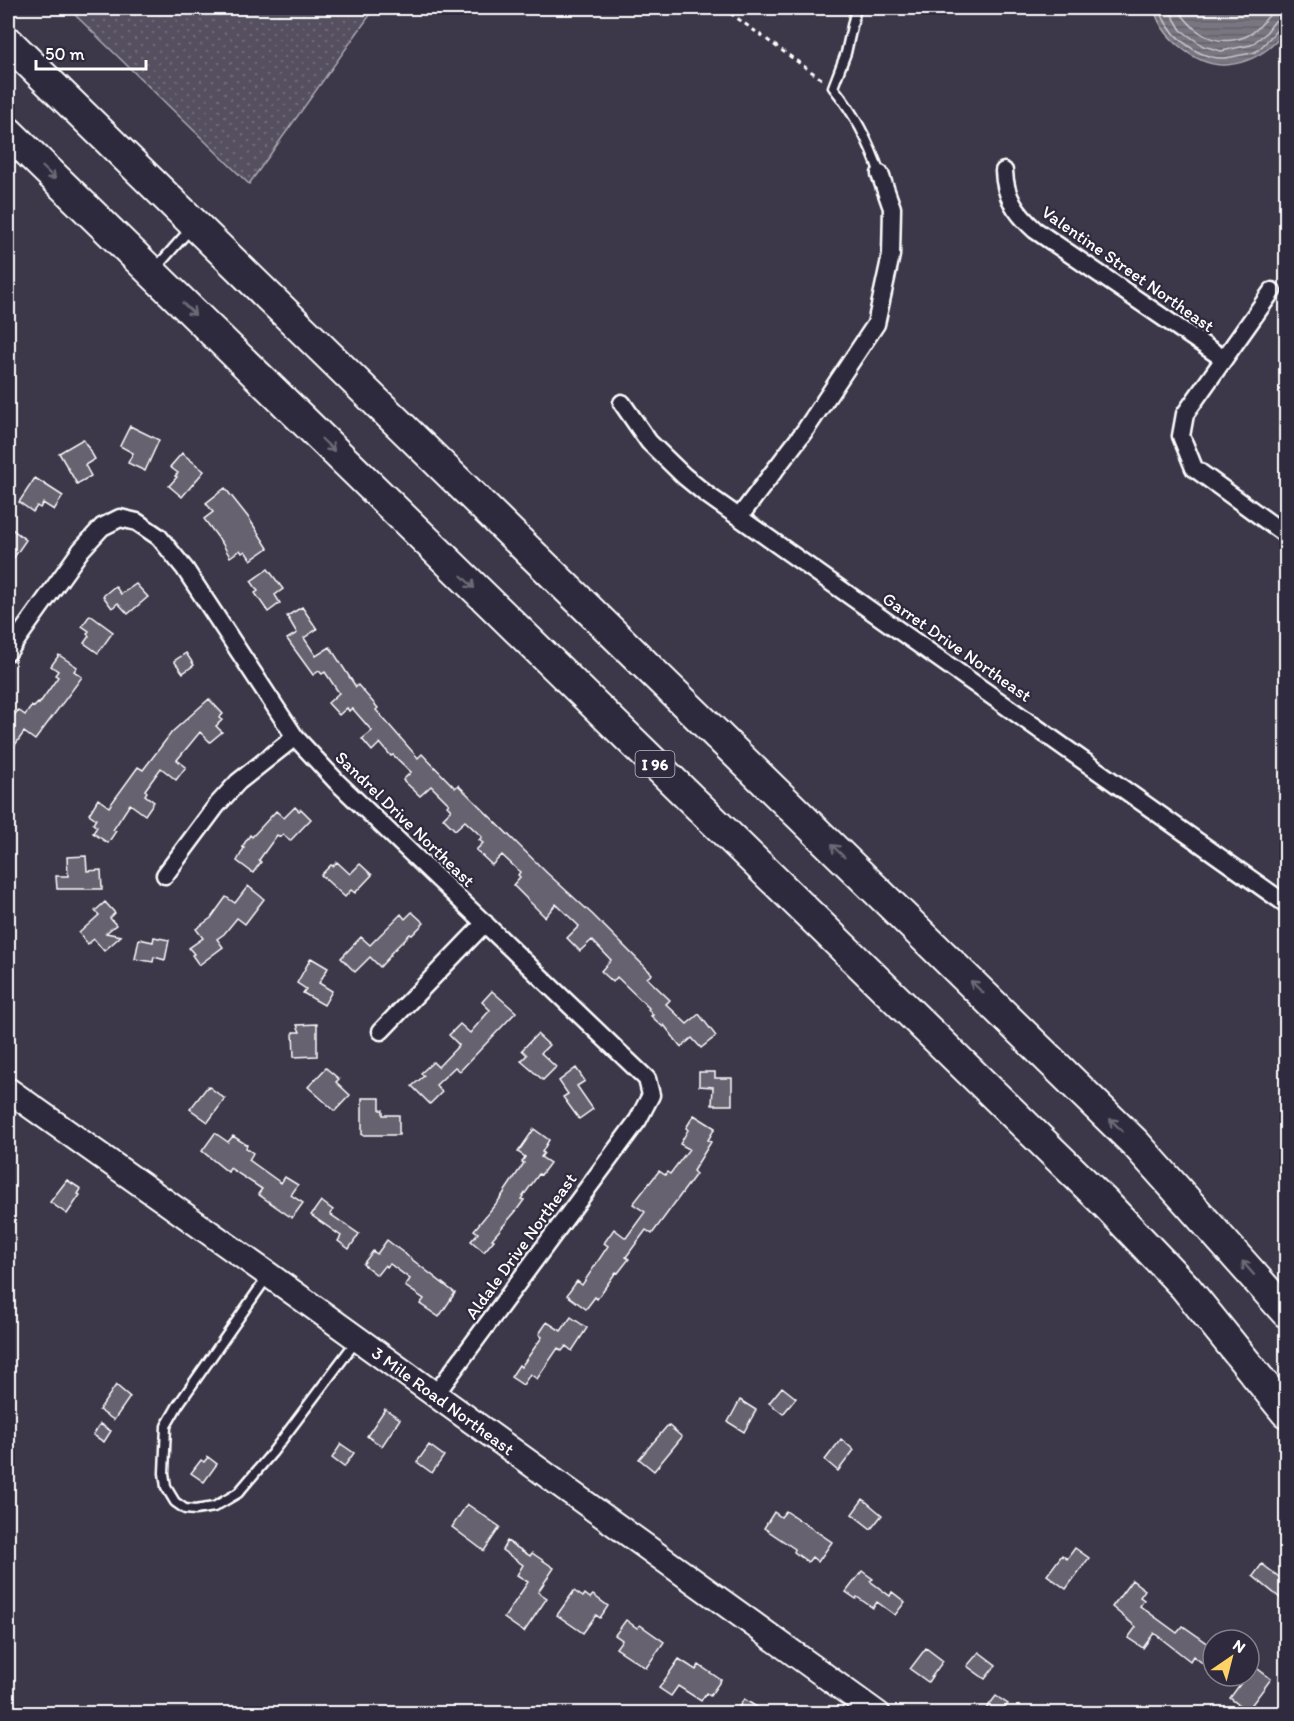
<svg xmlns="http://www.w3.org/2000/svg" width="1294" height="1721" font-family="Itim,sans-serif">
<defs>
<pattern id="park-dots" width="8" height="8" patternUnits="userSpaceOnUse" patternTransform="scale(1.5)"><rect width="8" height="8" fill="#555060"/><path d="M2 2h.1M6 6h.1" fill="none" stroke="#6e6a78" stroke-width="1.8" stroke-linecap="round"/></pattern>
<pattern id="water-rules" width="6" height="5" patternUnits="userSpaceOnUse" patternTransform="scale(1.5)"><rect width="6" height="5" fill="#797682"/><path d="M0 2.5h6" fill="none" stroke="#626167"/></pattern>
</defs>
<rect width="100%" height="100%" fill="#3c3749"/>
<filter id="ink" filterUnits="userSpaceOnUse"><feTurbulence type="fractalNoise" baseFrequency=".0167" numOctaves="2"/><feDisplacementMap in="SourceGraphic" scale="12" xChannelSelector="R" yChannelSelector="G"/><feConvolveMatrix kernelMatrix="1 2 1 2 8 2 1 2 1" color-interpolation-filters="sRGB"/></filter>
<g filter="url(#ink)">
<path fill="url(#park-dots)" stroke="#aaa8b0" stroke-width="1.5" d="M68,8H375L249,184Z"/>
<path fill="url(#water-rules)" stroke="#afadb4" stroke-width="1.5" d="M1154,8H1286C1287,13 1288,21 1286,26C1285,34 1275,43 1269,48C1256,58 1239,65 1222,65C1193,64 1160,35 1154,8Z"/>
<g fill="none" stroke-linecap="round" stroke-linejoin="round">
<path stroke="#c9c8cd" stroke-width="1.5" d="M1160,8C1165,32 1197,59 1223,58C1229,58 1235,56 1241,55C1246,54 1251,54 1255,52C1266,46 1276,26 1286,25
M1168,8L1181,30L1203,46L1221,51L1251,45L1265,34L1275,21L1286,17
M1177,8C1191,28 1207,44 1233,40C1243,38 1250,36 1258,28C1268,18 1270,9 1286,8"/>
</g>
<path fill="#666270" stroke="#fff" stroke-width="1.5" d="M130,426L159,440L145,471L128,463L133,453L120,446Z
M83,439L95,459L85,465L91,476L77,484L59,453Z
M182,453L204,471L182,497L169,486L177,477L175,476L178,473L170,467Z
M35,478L63,496L54,510L43,503L40,508L37,506L33,512L19,502Z
M225,488L248,517L268,548L251,560L245,551L242,553L240,550L230,557L222,543L204,519L213,512L206,503Z
M8,526L26,540L8,566Z
M268,569L283,589L275,595L280,603L268,612L255,593L258,591L251,581Z
M136,584L148,597L128,614L118,603L112,608L103,596L115,586L121,594Z
M302,607L317,629L304,638L316,656L330,647L356,687L358,685L378,708L376,710L418,758L422,754L455,788L458,785L547,873L592,914L652,974L647,978L670,1000L666,1004L687,1024L699,1014L716,1036L701,1048L692,1038L681,1047L664,1025L663,1027L651,1016L653,1015L648,1009L649,1008L617,977L613,982L601,971L611,960L592,940L580,951L567,938L579,926L556,904L545,917L513,885L520,877L518,875L520,872L502,855L492,865L476,850L483,843L479,840L482,837L465,821L455,830L443,818L451,810L447,806L449,804L431,786L420,796L403,780L411,772L393,755L391,756L380,743L372,751L362,739L372,731L352,708L349,711L347,708L339,715L328,703L339,693L325,672L322,674L319,671L313,675L287,639L297,633L287,616Z
M90,615L113,632L98,653L84,643L89,636L87,634L89,631L82,626Z
M186,653L194,665L183,673L174,661Z
M59,655L77,667L74,671L82,677L35,740L24,732L8,755V724L18,710L25,715L32,706L34,707L38,703L39,704L58,677L55,675L58,671L51,666Z
M209,699L223,714L219,718L222,720L216,726L222,732L210,742L200,732L177,760L186,767L176,780L161,768L145,790L147,792L145,795L154,802L145,815L130,804L113,830L116,831L108,843L93,833L97,827L93,824L96,819L89,814L98,799L109,807L138,767L143,770L172,732Z
M295,807L299,811L301,809L311,819L290,841L283,834L280,837L277,835L259,860L261,862L253,873L237,861L244,848L242,847L250,835L252,837L276,811L284,818Z
M86,856L87,871L101,870L102,889H57L56,876H68L67,857Z
M337,862L350,874L360,864L372,875L355,893L351,890L345,897L321,875L331,865L333,866Z
M248,886L264,899L245,924L237,918L224,934L217,939L223,947L199,965L192,955L194,954L189,948L203,938L196,929L211,918L226,897L235,903Z
M105,902L115,913L110,918L116,925L106,933L121,936L104,951L94,939L88,944L79,933L99,915L95,911Z
M412,912L424,923L412,935L410,934L390,954L391,955L380,967L370,957L355,972L341,958L361,937L370,945L401,914L405,919Z
M154,937L169,940L165,960L154,957L153,962L135,959L139,939L153,942Z
M311,958L328,968L319,983L332,991L324,1005L303,993L306,989L297,983Z
M492,991L516,1012L460,1071L455,1067L436,1085L442,1092L430,1104L412,1086L424,1076L421,1073L433,1062L438,1067L459,1045L449,1035L460,1024L470,1033L490,1010L482,1002Z
M317,1024V1056L294,1057L293,1032H300L297,1025Z
M537,1034L549,1045L541,1053L556,1067L543,1080L521,1061L527,1055L522,1050Z
M326,1068L339,1079L336,1082L350,1095L335,1111L308,1087Z
M576,1068L585,1081L577,1086L593,1109L579,1119L563,1097L568,1094L559,1081Z
M699,1072H715V1078H732V1105H712L713,1087L699,1086Z
M208,1086L225,1099L208,1122L190,1109Z
M362,1098H380V1110H383V1115H399V1135H362Z
M694,1115L715,1128L708,1140L711,1142L693,1171L696,1174L652,1234L646,1230L626,1257L629,1259L618,1273L616,1272L597,1299L595,1297L586,1309L567,1295L577,1281L582,1285L608,1246L604,1243L614,1229L626,1238L645,1212L633,1204L659,1171L665,1175L667,1172L670,1174L689,1149L680,1144L688,1130L686,1128Z
M534,1129L549,1140L542,1152L544,1153L541,1157L550,1163L541,1175L539,1174L521,1199L524,1200L516,1211L492,1239L494,1240L484,1252L471,1241L478,1233L474,1230L499,1200L524,1163L522,1162L525,1157L518,1152Z
M215,1133L228,1142L233,1136L247,1145L246,1148L253,1153L249,1160L281,1183L285,1177L298,1185L291,1195L303,1203L292,1218L258,1194L262,1189L230,1168L228,1172L202,1151Z
M67,1180L81,1189L78,1194L80,1195L67,1214L50,1202Z
M321,1201L333,1210L330,1214L359,1234L349,1249L338,1241L341,1236L311,1215Z
M387,1240L455,1293L439,1317L420,1304L424,1299L405,1286L410,1279L390,1264L387,1267L385,1265L377,1275L363,1264L373,1251L377,1254Z
M571,1317L587,1328L572,1351L566,1346L562,1351L558,1348L537,1379L530,1374L523,1385L511,1377L519,1365L521,1367L542,1337L539,1334L547,1322L561,1331Z
M116,1385L130,1397L114,1420L99,1410Z
M782,1387L796,1398L783,1414L769,1403Z
M740,1400L756,1410L744,1432L728,1422Z
M385,1409L400,1419L382,1446L367,1436Z
M100,1424L111,1431L104,1442L93,1435Z
M668,1425L682,1437L654,1471L639,1459Z
M841,1439L854,1450L838,1471L825,1460Z
M341,1444L354,1453L344,1467L332,1458Z
M429,1445L444,1456L432,1473L417,1462Z
M208,1457L217,1464L204,1482L191,1473L201,1460L204,1462Z
M863,1499L882,1515L871,1529L852,1514Z
M467,1504L500,1527L484,1551L452,1527Z
M786,1511L832,1542L818,1562L812,1557L808,1562L794,1552L795,1549L764,1528L774,1512L781,1517Z
M507,1541L530,1556L532,1553L554,1568L538,1592L547,1598L524,1632L504,1618L528,1582L517,1575L523,1565L502,1550Z
M1075,1548L1089,1558L1066,1589L1047,1575L1062,1555L1067,1559Z
M1262,1564L1287,1583V1589L1280,1598L1253,1576Z
M862,1571L873,1579L870,1581L890,1596L892,1592L905,1602L895,1615L877,1602L873,1608L857,1597L856,1599L846,1592Z
M1132,1580L1145,1590L1140,1597L1144,1600L1140,1606L1177,1633L1183,1626L1213,1647V1671L1193,1656L1190,1661L1154,1633L1143,1648L1128,1638L1136,1627L1112,1607Z
M574,1591L583,1597L585,1594L590,1598L593,1595L608,1606L600,1618L596,1615L583,1633L557,1615Z
M626,1620L637,1628L640,1625L664,1642L646,1668L616,1648L622,1640L615,1635Z
M926,1648L943,1661L928,1682L910,1669Z
M979,1652L996,1665L985,1679L967,1666Z
M679,1659L696,1670L699,1665L721,1680L710,1696L706,1693L701,1701L678,1686L671,1696L659,1688Z
M1254,1666L1271,1679L1247,1711L1230,1698L1246,1676H1249V1673Z
M996,1696L1008,1704L1001,1713H983Z
M744,1699L766,1713H735Z"/>
<g fill="none" stroke-linecap="round" stroke-linejoin="round">
<defs>
<path id="service" d="M856,8L846,53L833,87C855,114 869,141 880,174
M155,269L192,227
M268,1276L178,1405L166,1426L164,1473L166,1487L175,1502L185,1509L195,1510L214,1507L238,1493L272,1453L357,1340"/>
<path id="minor" d="M1004,171C1005,197 1016,213 1035,230L1224,359
M1272,291L1185,414L1181,436L1194,468L1286,535
M622,403L649,442L684,476L706,494L1286,904
M740,516L806,429L876,324L891,255L892,208L880,174
M8,652L81,550L102,527L120,518L137,522L159,537L185,569L295,737L337,782L647,1079L651,1095L638,1120L435,1395
M165,875L217,805L238,782L295,737
M381,1031L485,923"/>
<path id="secondary" d="M8,1090L269,1275L878,1714"/>
<path id="motorway" d="M8,42L1136,1144L1286,1312
M8,132L1106,1204L1185,1287L1286,1412"/>
</defs>
<use href="#service" stroke="#fff" stroke-width="13"/>
<use href="#minor" stroke="#fff" stroke-width="21"/>
<use href="#secondary" stroke="#fff" stroke-width="28"/>
<use href="#motorway" stroke="#fff" stroke-width="34"/>
<path stroke="#fff" stroke-width="3" stroke-dasharray="4.5 4.5" stroke-linecap="butt" d="M723,8L823,80"/>
<use href="#service" stroke="#2f2a3d" stroke-width="8"/>
<use href="#minor" stroke="#2f2a3d" stroke-width="16"/>
<use href="#secondary" stroke="#2f2a3d" stroke-width="24"/>
<use href="#motorway" stroke="#2f2a3d" stroke-width="30"/>
</g>
<defs><path id="oneway-shaft" d="M-6 0H5M1.5-3L5.5 0L1.5 3" fill="none" stroke-width="1.6" stroke-linecap="round" stroke-linejoin="round" transform="scale(1.5)"/></defs>
<g stroke="#6d6a77">
<use href="#oneway-shaft" transform="translate(49 173) rotate(44)"/>
<use href="#oneway-shaft" transform="translate(189 309) rotate(44)"/>
<use href="#oneway-shaft" transform="translate(328 445) rotate(44)"/>
<use href="#oneway-shaft" transform="translate(468 582) rotate(44)"/>
<use href="#oneway-shaft" transform="translate(838 851) rotate(-136)"/>
<use href="#oneway-shaft" transform="translate(977 987) rotate(-136)"/>
<use href="#oneway-shaft" transform="translate(1116 1125) rotate(-135)"/>
<use href="#oneway-shaft" transform="translate(1248 1268) rotate(-131)"/>
</g>
</g>
<g text-anchor="middle" dominant-baseline="central" stroke-width="4.5" stroke-linejoin="round" paint-order="stroke">
<rect fill="#2f2a3d" stroke="#c1bfc5" stroke-width="1.5" x="635.5" y="751" width="39" height="26" rx="4.5"/>
<g font-size="16" font-weight="bold" fill="#fff">
<text x="655" y="764">I 96</text>
</g>
<g font-size="18" fill="#fff" stroke="#2f2a3d">
<text transform="translate(1128 269) rotate(35)">Valentine Street Northeast</text>
<text transform="translate(957 647) rotate(35)">Garret Drive Northeast</text>
<text transform="translate(405 819) rotate(44)">Sandrel Drive Northeast</text>
<text transform="translate(521 1246) rotate(-54)">Aldale Drive Northeast</text>
<text transform="translate(443 1401) rotate(36)">3 Mile Road Northeast</text>
</g>
</g>
<rect width="1294" height="1721" fill="none" stroke="#2f2a3d" stroke-width="30"/>
<rect x="15" y="15" width="1264" height="1691" fill="none" stroke="#fff" stroke-width="2" filter="url(#ink)"/>
<g transform="translate(1231 1658) rotate(35)"><circle r="28" fill="#2f2a3d" stroke="#827f8b" stroke-width="1.5"/>
<path d="M0-4.5L10 22L0 15L-10 22Z" fill="#ffd166"/>
<text y="-9" font-size="16" font-weight="bold" text-anchor="middle" fill="#ffffff">N</text>
</g>
<path d="M36 60v9h110v-9" fill="none" stroke="#ffffff" stroke-width="3"/>
<text x="45" y="60" font-size="18" fill="#ffffff" stroke="#2f2a3d" stroke-width="4.5" paint-order="stroke">50 m</text>
</svg>
